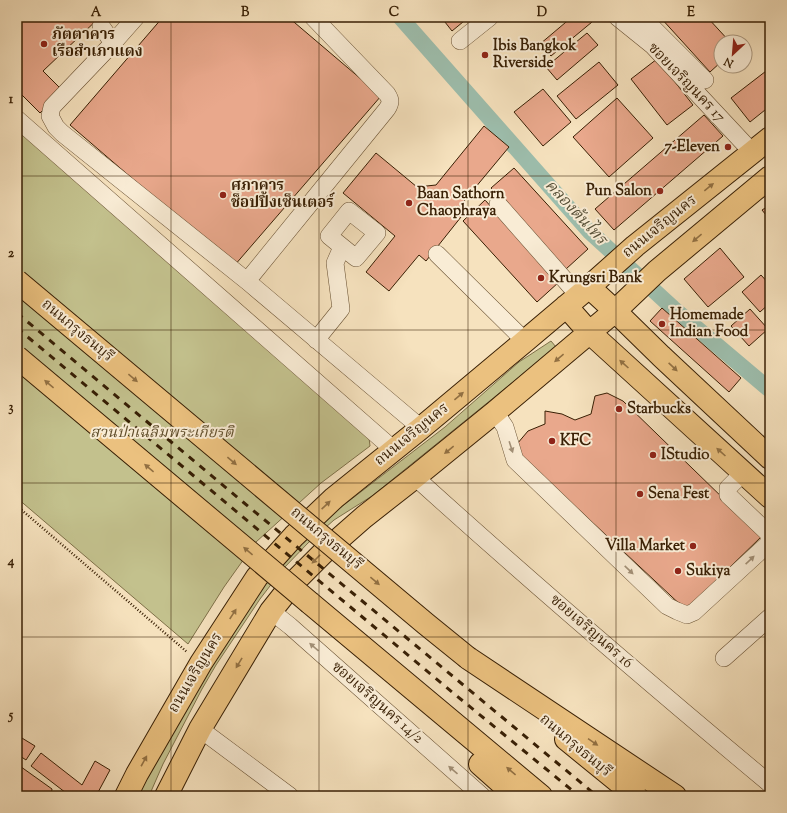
<svg xmlns="http://www.w3.org/2000/svg" width="787" height="813" font-family="'Sorts Mill Goudy','Noto Serif Thai',serif">
<rect width="100%" height="100%" fill="#f6e2be"/>
<filter id="stains"><feTurbulence type="fractalNoise" baseFrequency=".005" numOctaves="4"/><feColorMatrix values="0 0 0 0 .2 0 0 0 0 .09 0 0 0 0 .02 0 0 0 .5 -.17"/></filter>
<radialGradient id="worn" r=".72"><stop offset=".6" stop-color="#630" stop-opacity="0"/><stop offset="1" stop-color="#630" stop-opacity=".3"/></radialGradient>
<path fill="#c3c18d" stroke="#7e7048" d="M17,124L368,430L370,446L321,483L256,542L224,587L188,644L17,498Z
M551,341L556,347L523,374L372,496L334,520L308,543L283,569L260,599L216,665L202,689L163,764L149,796H135L170,730L265,580L323,521L445,427L519,362Z"/>
<g fill="none" stroke-linecap="round" stroke-linejoin="round">
<path stroke="#9dbead" stroke-width="16" d="M400,17L589,231L673,308L770,390"/>
</g>
<path fill="#e9a88c" stroke="#381f04" d="M17,17H100L43,71L63,91L40,113L17,90Z
M163,17H288L381,96L234,266L70,125Z
M441,17H469L452,31Z
M572,17H588L592,22L551,56L540,44Z
M660,17H707L730,42H721V62L710,72Z
M587,33L598,45L557,80L546,67Z
M657,59L693,105L667,125L631,79Z
M599,62L618,85L576,119L557,96Z
M770,68V106L750,122L731,98Z
M543,89L571,122L543,146L514,112Z
M617,98L653,138L609,177L573,137Z
M704,115L723,136L614,230L595,209Z
M484,126L509,147L455,212L461,217L426,261L419,255L389,291L366,272L395,236L343,193L376,153L417,187L436,185Z
M514,168L588,249L566,269L491,188Z
M485,200L559,282L537,302L463,221Z
M770,205V220L762,210Z
M720,248L744,277L708,307L684,279Z
M761,275L770,285V303L760,312L742,292Z
M662,308L741,378L729,392L650,321Z
M750,309L768,329L749,346L731,326Z
M770,310V320L765,315Z
M607,393L623,401L762,536L686,610L516,451L517,444L528,431L545,424V411L562,414L575,420L591,414L595,396Z
M17,735L35,746L26,760L17,754Z
M41,753L82,785L95,761L110,770L96,796H70L31,766Z
M17,764L52,789L51,796H17Z"/>
<g fill="none" stroke-linecap="round" stroke-linejoin="round">
<defs>
<path id="minor" d="M313,17L387,94C391,100 391,103 387,109L247,281L421,428
M617,17L653,46L752,152
M642,17L705,80
M101,26L113,43L52,107L50,116L56,127L62,133L247,281
M460,41L490,17
M113,43L136,17
M17,119L394,450
M498,204L579,296
M349,211L377,233L356,258L329,236Z
M437,254L525,341
M316,340L341,309L335,263L342,247
M495,412L505,427L515,460L667,606L677,611L687,615L694,612L769,543L770,538L768,533L728,495V488L743,473
M415,477C531,582 650,684 770,784
M271,611L290,626L482,796
M724,658L770,617
M200,729L290,796"/>
<path id="major" d="M589,287L615,311L661,356L770,458
M566,306L589,332L770,497
M310,603L541,796
M468,658L675,796
M566,739L636,796
M480,764L516,796
M126,796L137,774L201,663L257,577L294,536L334,498L421,428L525,341L589,287L635,246L770,138
M166,796L200,729L271,611L294,582L323,553L364,517L415,477L495,412L615,311L657,271L770,177"/>
</defs>
<use href="#minor" stroke="#685032" stroke-width="18"/>
<use href="#major" stroke="#381f04" stroke-width="24"/>
<path stroke="#381f04" stroke-width="2.5" stroke-dasharray="1 2" stroke-linecap="butt" d="M17,506L187,652"/>
<use href="#minor" stroke="#f9ecd5" stroke-width="17"/>
<use href="#major" stroke="#ebc17f" stroke-width="22"/>
<path stroke="#381f04" stroke-width="3" stroke-dasharray="7 7" stroke-linecap="butt" d="M17,313L243,502L597,796
M17,328L452,692L579,796"/>
<defs>
<path id="major-bridge" d="M17,281L426,624L468,658
M17,357L310,603"/>
</defs>
<use href="#major-bridge" stroke="#381f04" stroke-width="24" stroke-linecap="butt"/>
<use href="#major-bridge" stroke="#ebc17f" stroke-width="22"/>
</g>
<defs><path id="oneway-solid" d="M-6-.8H1V-3.2L6.5 0L1 3.2V.8H-6Z"/></defs>
<g fill="#927042">
<use href="#oneway-solid" transform="translate(709 187) rotate(-39)"/>
<use href="#oneway-solid" transform="translate(697 238) rotate(140)"/>
<use href="#oneway-solid" transform="translate(559 358) rotate(140)"/>
<use href="#oneway-solid" transform="translate(624 364) rotate(-138)"/>
<use href="#oneway-solid" transform="translate(673 367) rotate(43)"/>
<use href="#oneway-solid" transform="translate(133 378) rotate(40)"/>
<use href="#oneway-solid" transform="translate(49 384) rotate(-140)"/>
<use href="#oneway-solid" transform="translate(459 396) rotate(-40)"/>
<use href="#oneway-solid" transform="translate(449 450) rotate(141)"/>
<use href="#oneway-solid" transform="translate(721 452) rotate(-138)"/>
<use href="#oneway-solid" transform="translate(232 461) rotate(40)"/>
<use href="#oneway-solid" transform="translate(149 468) rotate(-140)"/>
<use href="#oneway-solid" transform="translate(326 505) rotate(-43)"/>
<use href="#oneway-solid" transform="translate(248 551) rotate(-140)"/>
<use href="#oneway-solid" transform="translate(316 559) rotate(134)"/>
<use href="#oneway-solid" transform="translate(375 581) rotate(40)"/>
<use href="#oneway-solid" transform="translate(233 614) rotate(-57)"/>
<use href="#oneway-solid" transform="translate(239 663) rotate(121)"/>
<use href="#oneway-solid" transform="translate(593 742) rotate(34)"/>
<use href="#oneway-solid" transform="translate(144 761) rotate(-61)"/>
<use href="#oneway-solid" transform="translate(511 771) rotate(-140)"/>
</g>
<g fill="#a29077">
<use href="#oneway-solid" transform="translate(511 447) rotate(72)"/>
<use href="#oneway-solid" transform="translate(750 560) rotate(-43)"/>
<use href="#oneway-solid" transform="translate(629 570) rotate(44)"/>
<use href="#oneway-solid" transform="translate(314 647) rotate(-139)"/>
<use href="#oneway-solid" transform="translate(453 770) rotate(-139)"/>
</g>
<path fill="none" stroke="#381f04" stroke-width="1" stroke-opacity="0.55" d="M171,17V796M319,17V796M468,17V796M616,17V796M17,176H770M17,330H770M17,483H770M17,637H770"/>
<g fill="#8f2418" stroke="#f9ecd5" stroke-width="1.5">
<circle cx="44" cy="44" r="4"/>
<circle cx="485" cy="55" r="4"/>
<circle cx="728" cy="147" r="4"/>
<circle cx="660" cy="191" r="4"/>
<circle cx="223" cy="195" r="4"/>
<circle cx="409" cy="203" r="4"/>
<circle cx="541" cy="278" r="4"/>
<circle cx="662" cy="324" r="4"/>
<circle cx="619" cy="409" r="4"/>
<circle cx="552" cy="441" r="4"/>
<circle cx="653" cy="455" r="4"/>
<circle cx="640" cy="494" r="4"/>
<circle cx="693" cy="546" r="4"/>
<circle cx="678" cy="571" r="4"/>
</g>
<g text-anchor="middle" dominant-baseline="central" stroke-width="4" stroke-linejoin="round" paint-order="stroke">
<g font-size="15" font-weight="bold" fill="#381f04" stroke="#f9ecd5" text-anchor="start">
<text x="52" y="35">ภัตตาคาร<tspan x="52" dy="17">เรือสำเภาแดง</tspan></text>
<text x="493" y="46">Ibis Bangkok<tspan x="493" dy="17">Riverside</tspan></text>
<text x="720" y="147" text-anchor="end">7-Eleven</text>
<text x="231" y="186">ศุภาคาร<tspan x="231" dy="17">ช็อปปิ้งเซ็นเตอร์</tspan></text>
<text x="652" y="191" text-anchor="end">Pun Salon</text>
<text x="417" y="194">Baan Sathorn<tspan x="417" dy="17">Chaophraya</tspan></text>
<text x="549" y="278">Krungsri Bank</text>
<text x="670" y="315">Homemade<tspan x="670" dy="17">Indian Food</tspan></text>
<text x="627" y="409">Starbucks</text>
<text x="560" y="441">KFC</text>
<text x="661" y="455">IStudio</text>
<text x="648" y="494">Sena Fest</text>
<text x="685" y="546" text-anchor="end">Villa Market</text>
<text x="686" y="571">Sukiya</text>
</g>
<g font-size="15" fill="#381f04" stroke="#f9ecd5">
<text transform="translate(686 83) rotate(46)">ซอยเจริญนคร 17</text>
<text transform="translate(660 227) rotate(-39)">ถนนเจริญนคร</text>
<text transform="translate(77 331) rotate(40)">ถนนกรุงธนบุรี</text>
<text transform="translate(412 435) rotate(-39)">ถนนเจริญนคร</text>
<text transform="translate(326 539) rotate(40)">ถนนกรุงธนบุรี</text>
<text transform="translate(591 632) rotate(41)">ซอยเจริญนคร 16</text>
<text transform="translate(196 673) rotate(-59)">ถนนเจริญนคร</text>
<text transform="translate(377 703) rotate(41)">ซอยเจริญนคร 14/2</text>
<text transform="translate(575 746) rotate(40)">ถนนกรุงธนบุรี</text>
</g>
<g font-size="15" font-style="italic" fill="#62502d" stroke="#f9ecd5">
<text x="162" y="433">สวนป่าเฉลิมพระเกียรติ</text>
</g>
<g font-size="16" font-style="italic" fill="#564f37" stroke="#f9ecd5">
<text transform="translate(575 213) rotate(47)">คลองต้นไทร</text>
</g>
</g>
<rect width="787" height="813" fill="none" stroke="#f6e2be" stroke-width="44"/>
<g transform="translate(733 54) rotate(206)"><circle r="19" fill="#f9ecd5" stroke="#ac9a81"/>
<path d="M0-3L7 15L0 10L-7 15Z" fill="#8f2418"/>
<text y="-6" font-size="11" font-weight="bold" text-anchor="middle" fill="#381f04">N</text>
</g>
<rect x="22" y="22" width="743" height="769" fill="none" stroke="#381f04" stroke-width="1.5"/>
<g font-size="13" text-anchor="middle" font-weight="bold" fill="#381f04">
<text x="96" y="16">A</text>
<text x="245" y="16">B</text>
<text x="394" y="16">C</text>
<text x="542" y="16">D</text>
<text x="691" y="16">E</text>
<text x="11" y="103">1</text>
<text x="11" y="257">2</text>
<text x="11" y="411">3</text>
<text x="11" y="565">4</text>
<text x="11" y="719">5</text>
</g>
<rect width="100%" height="100%" filter="url(#stains)"/>
<rect width="100%" height="100%" fill="url(#worn)"/>
</svg>
